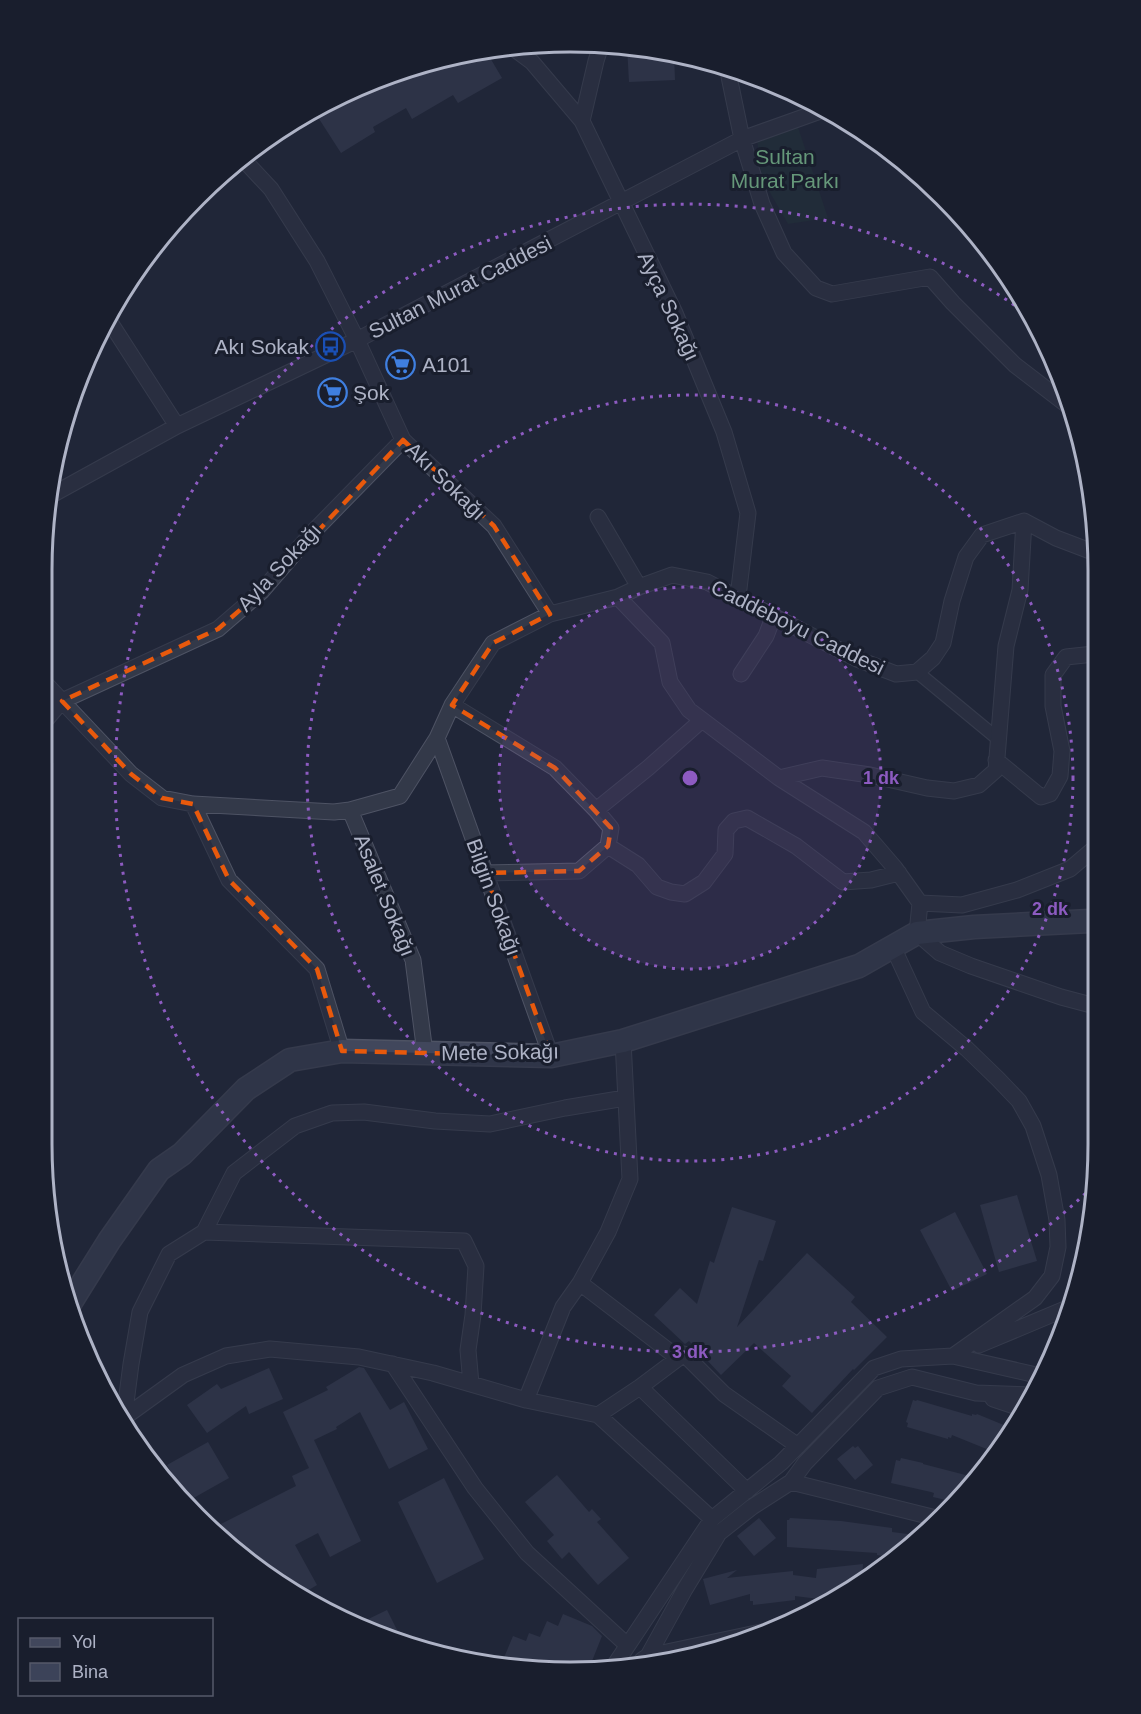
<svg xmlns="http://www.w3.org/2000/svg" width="1141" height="1714" font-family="Arial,sans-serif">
<rect width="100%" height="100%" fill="#202638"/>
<path fill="#22333a" d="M797,124L828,218L788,224L761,177L757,138Z"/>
<path fill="#3c4359" d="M627,46L640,47L674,55L675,80L629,82Z
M486,51L502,78L458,103L453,95L412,119L406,108L373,127L375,132L341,153L314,111L337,96L350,92L351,94L364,86L434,60Z
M1017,1195L1037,1261L999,1272L980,1205Z
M732,1207L776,1221L763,1261L759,1260L737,1327L807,1253L855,1297L851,1302L887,1337L854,1370L853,1369L812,1413L782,1386L791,1376L754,1343L721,1375L689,1341L685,1344L654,1315L680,1288L697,1304L710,1261L714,1263Z
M955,1212L987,1274L952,1291L920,1230Z
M359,1367L364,1368L390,1410L404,1402L428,1449L389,1469L360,1412L336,1427L337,1429L314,1440L361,1541L330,1557L318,1533L295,1545L317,1585L302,1594L249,1563L215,1527L296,1486L292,1476L309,1468L283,1412L328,1390L326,1387Z
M269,1368L283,1399L249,1414L246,1406L207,1433L187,1405L217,1384L221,1389Z
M913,1400L916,1401L917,1400L972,1416V1414L976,1415L977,1414L1011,1428L994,1452L952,1435L951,1438L948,1437V1439L907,1427L908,1423L906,1422Z
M208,1442L229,1478L190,1500L181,1490L167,1465Z
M853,1446L855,1448L858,1446L873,1465L855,1480L837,1459Z
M901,1458L923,1463V1464L977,1478L968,1492L958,1500L951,1498L950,1501L933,1497L934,1493L931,1492L891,1483L896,1460L900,1461Z
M557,1475L589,1512L592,1509L601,1519L597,1522L629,1558L598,1585L569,1552L562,1559L547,1541L554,1535L525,1502Z
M444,1478L484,1559L437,1583L398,1502Z
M759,1518L776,1538L754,1556L737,1536Z
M790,1518L841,1521L892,1528V1532L915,1535L889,1557L877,1555V1553L787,1547V1520H789Z
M863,1564L862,1579L835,1601L795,1596V1600L753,1605V1601H750V1594L710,1605L703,1579L737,1570L727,1578L793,1571V1575L816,1578L817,1569Z
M387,1610L402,1640L369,1632L356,1625Z
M563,1614L592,1626L602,1636L590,1666L536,1671L517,1666L503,1660L513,1636L526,1641L529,1633L540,1637L547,1621L558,1626Z"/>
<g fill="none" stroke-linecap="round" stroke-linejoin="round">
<defs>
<path id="pedestrian" d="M917,672L998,739"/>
<path id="minor" d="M512,47L532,62L582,121L675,313L724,432L748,513L738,597
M727,67L742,139L762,204L784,253L816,288L832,294L930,277L953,303L1015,365L1071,408
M582,121L596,61L601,45
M242,158L271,189L317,261L357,340L403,440L494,526L550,614
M108,319L177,426
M48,497L177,426L357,340L742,139L826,109
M598,517L639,587
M618,597L662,643L670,682L689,710L779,778L864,832L895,868L920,903L917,933L940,953L971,966L1061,997L1095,1006
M741,674L766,636L774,615
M45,683L131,774L162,798L193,804L334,812L350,810L400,796L437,738L452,705L493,643L550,614L618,597L639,587L672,575L707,582L857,659L896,674L917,672L933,658L943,643L952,601L966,557L982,535L1024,521L1056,538L1098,554
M452,705L555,768L596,810L611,828L608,846L579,871L485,873
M45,721L62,701L218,629L262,591L311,534L403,440
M437,738L551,1056
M996,760L1041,797L1050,794L1060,776L1062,751L1053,706V675L1066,657L1094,654L1097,657
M779,778L822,768L870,775L927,788L954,791L979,785L996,770L1006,646L1020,590L1024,521
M193,804L229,880L317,969L342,1051
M350,810L413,960L425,1053
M596,810L648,768L702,720
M608,846L638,865L657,887L671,892L685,894L704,882L725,854L726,830L734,821L747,818L796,846L843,882L871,880L899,873
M920,903L962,905L1017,890L1070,869L1096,847
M204,1232L464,1241L476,1266L473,1315L468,1350L471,1384
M580,1283L678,1358
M979,1345L1065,1309
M953,1356L1045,1377
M393,1364L475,1488L527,1553L627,1645
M640,1387L747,1491
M993,1399L1023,1409
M526,1400L563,1307L580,1283L608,1232L630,1179L623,1041
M598,1415L712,1519
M124,1418L131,1364L140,1312L169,1254L204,1232L234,1173L295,1126L332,1113L364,1112L435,1121L490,1124L565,1108L625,1098
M122,1419L183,1375L226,1356L270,1349L359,1357L433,1373L526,1400L598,1415L640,1387L684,1354L724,1394L798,1446
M791,1482L936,1518
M648,1656L761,1632
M642,1660L648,1656L685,1589L719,1533L752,1507L791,1482L805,1463L878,1388L912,1377L976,1393L1033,1395
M616,1663L712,1519L781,1463L874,1368L901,1359L953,1356L1035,1298L1052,1276L1058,1247L1057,1220L1049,1175L1033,1126L1019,1101L998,1079L967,1049L923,1012L893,947"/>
<path id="secondary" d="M69,1305L109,1241L159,1170L182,1154L246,1089L290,1060L342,1051L551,1056L623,1041L859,966L917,933L974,927L1090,921L1096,920"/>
</defs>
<use href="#pedestrian" stroke="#4e5364" stroke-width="14"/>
<use href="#minor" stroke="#4e5364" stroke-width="17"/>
<use href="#secondary" stroke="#4e5364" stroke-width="25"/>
<use href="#pedestrian" stroke="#333949" stroke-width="12"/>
<use href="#minor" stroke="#333949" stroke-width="15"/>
<use href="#secondary" stroke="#41475c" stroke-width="22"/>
</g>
<path d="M0 0H1141V1714H0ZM403,440L494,526L550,614L493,643L452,705L555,768L611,828L608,846L579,871L485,873L551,1056L342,1051L317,969L229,880L193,804L162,798L131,774L62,701L218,629L262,591Z" fill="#202638" fill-opacity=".55" fill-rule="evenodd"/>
<path fill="none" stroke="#e8590c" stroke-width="4.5" stroke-dasharray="12 8" stroke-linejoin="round" d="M403,440L494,526L550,614L493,643L452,705L555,768L611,828L608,846L579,871L485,873L551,1056L342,1051L317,969L229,880L193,804L162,798L131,774L62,701L218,629L262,591Z"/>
<circle cx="690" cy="778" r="191" fill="#8d5bc1" fill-opacity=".12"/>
<g fill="none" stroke="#8d5bc1" stroke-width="3" stroke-dasharray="3 6">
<circle cx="690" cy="778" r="191"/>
<circle cx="690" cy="778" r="383"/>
<path d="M1092 1187A574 574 0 1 1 1031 317"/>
</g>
<defs>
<symbol id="bus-ring" viewBox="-11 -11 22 22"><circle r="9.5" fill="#191e2d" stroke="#1a4fb4" stroke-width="1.5"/><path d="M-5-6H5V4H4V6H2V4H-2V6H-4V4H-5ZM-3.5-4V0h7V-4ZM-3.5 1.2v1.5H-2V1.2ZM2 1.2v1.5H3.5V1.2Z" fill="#1a4fb4"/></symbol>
<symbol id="supermarket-ring" viewBox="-11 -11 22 22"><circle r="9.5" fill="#191e2d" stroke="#3f7fe0" stroke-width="1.5"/><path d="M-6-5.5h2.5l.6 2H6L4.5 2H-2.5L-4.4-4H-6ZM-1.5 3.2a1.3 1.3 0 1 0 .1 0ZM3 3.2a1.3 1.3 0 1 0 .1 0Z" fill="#3f7fe0"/></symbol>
</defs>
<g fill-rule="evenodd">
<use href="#bus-ring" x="314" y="330" width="33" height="33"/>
<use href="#supermarket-ring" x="384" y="348" width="33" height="33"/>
<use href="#supermarket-ring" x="316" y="376" width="33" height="33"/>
</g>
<g text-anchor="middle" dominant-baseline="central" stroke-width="6" stroke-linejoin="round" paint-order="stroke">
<g font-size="21" fill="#659779" stroke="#191e2d">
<text x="785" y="156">Sultan<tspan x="785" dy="24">Murat Parkı</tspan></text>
</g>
<g font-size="21" fill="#aeb3c6" stroke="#191e2d">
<text transform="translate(460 287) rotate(-27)">Sultan Murat Caddesi</text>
<text transform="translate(669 306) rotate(65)">Ayça Sokağı</text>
<text transform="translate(446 481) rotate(44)">Akı Sokağı</text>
<text transform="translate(279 567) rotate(-47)">Ayla Sokağı</text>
<text transform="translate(798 627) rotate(26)">Caddeboyu Caddesi</text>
<text transform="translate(385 895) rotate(68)">Asalet Sokağı</text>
<text transform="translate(494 897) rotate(70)">Bilgin Sokağı</text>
<text transform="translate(500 1052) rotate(-1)">Mete Sokağı</text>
</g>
<g font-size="21" fill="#aeb3c6" stroke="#191e2d" text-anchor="start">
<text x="309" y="346" text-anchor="end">Akı Sokak</text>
<text x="422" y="364">A101</text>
<text x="353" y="392">Şok</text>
</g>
</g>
<path d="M0 0H1141V1714H0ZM570 52H570A518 518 0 0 1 1088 570V1144A518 518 0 0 1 570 1662H570A518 518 0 0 1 52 1144V570A518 518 0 0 1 570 52Z" fill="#191e2d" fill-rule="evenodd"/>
<path fill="none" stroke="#aeb3c6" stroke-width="3" d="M570 52H570A518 518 0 0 1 1088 570V1144A518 518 0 0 1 570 1662H570A518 518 0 0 1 52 1144V570A518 518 0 0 1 570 52Z"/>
<circle cx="690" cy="778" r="9" fill="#8d5bc1" stroke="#191e2d" stroke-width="3"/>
<g font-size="18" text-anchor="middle" font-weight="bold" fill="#8d5bc1" stroke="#191e2d" stroke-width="6" stroke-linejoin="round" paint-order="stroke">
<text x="881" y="784">1 dk</text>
<text x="1050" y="915">2 dk</text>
<text x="690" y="1358">3 dk</text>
</g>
<rect x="18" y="1618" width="195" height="78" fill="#191e2d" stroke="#555a6a" stroke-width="1.5"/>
<rect x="30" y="1638" width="30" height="9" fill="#41475c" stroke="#555a6a" stroke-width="1.5"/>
<text x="72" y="1648" font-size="18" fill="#aeb3c6">Yol</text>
<rect x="30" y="1663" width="30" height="18" fill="#3c4359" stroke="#555a6a" stroke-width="1.5"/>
<text x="72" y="1678" font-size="18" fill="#aeb3c6">Bina</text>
</svg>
